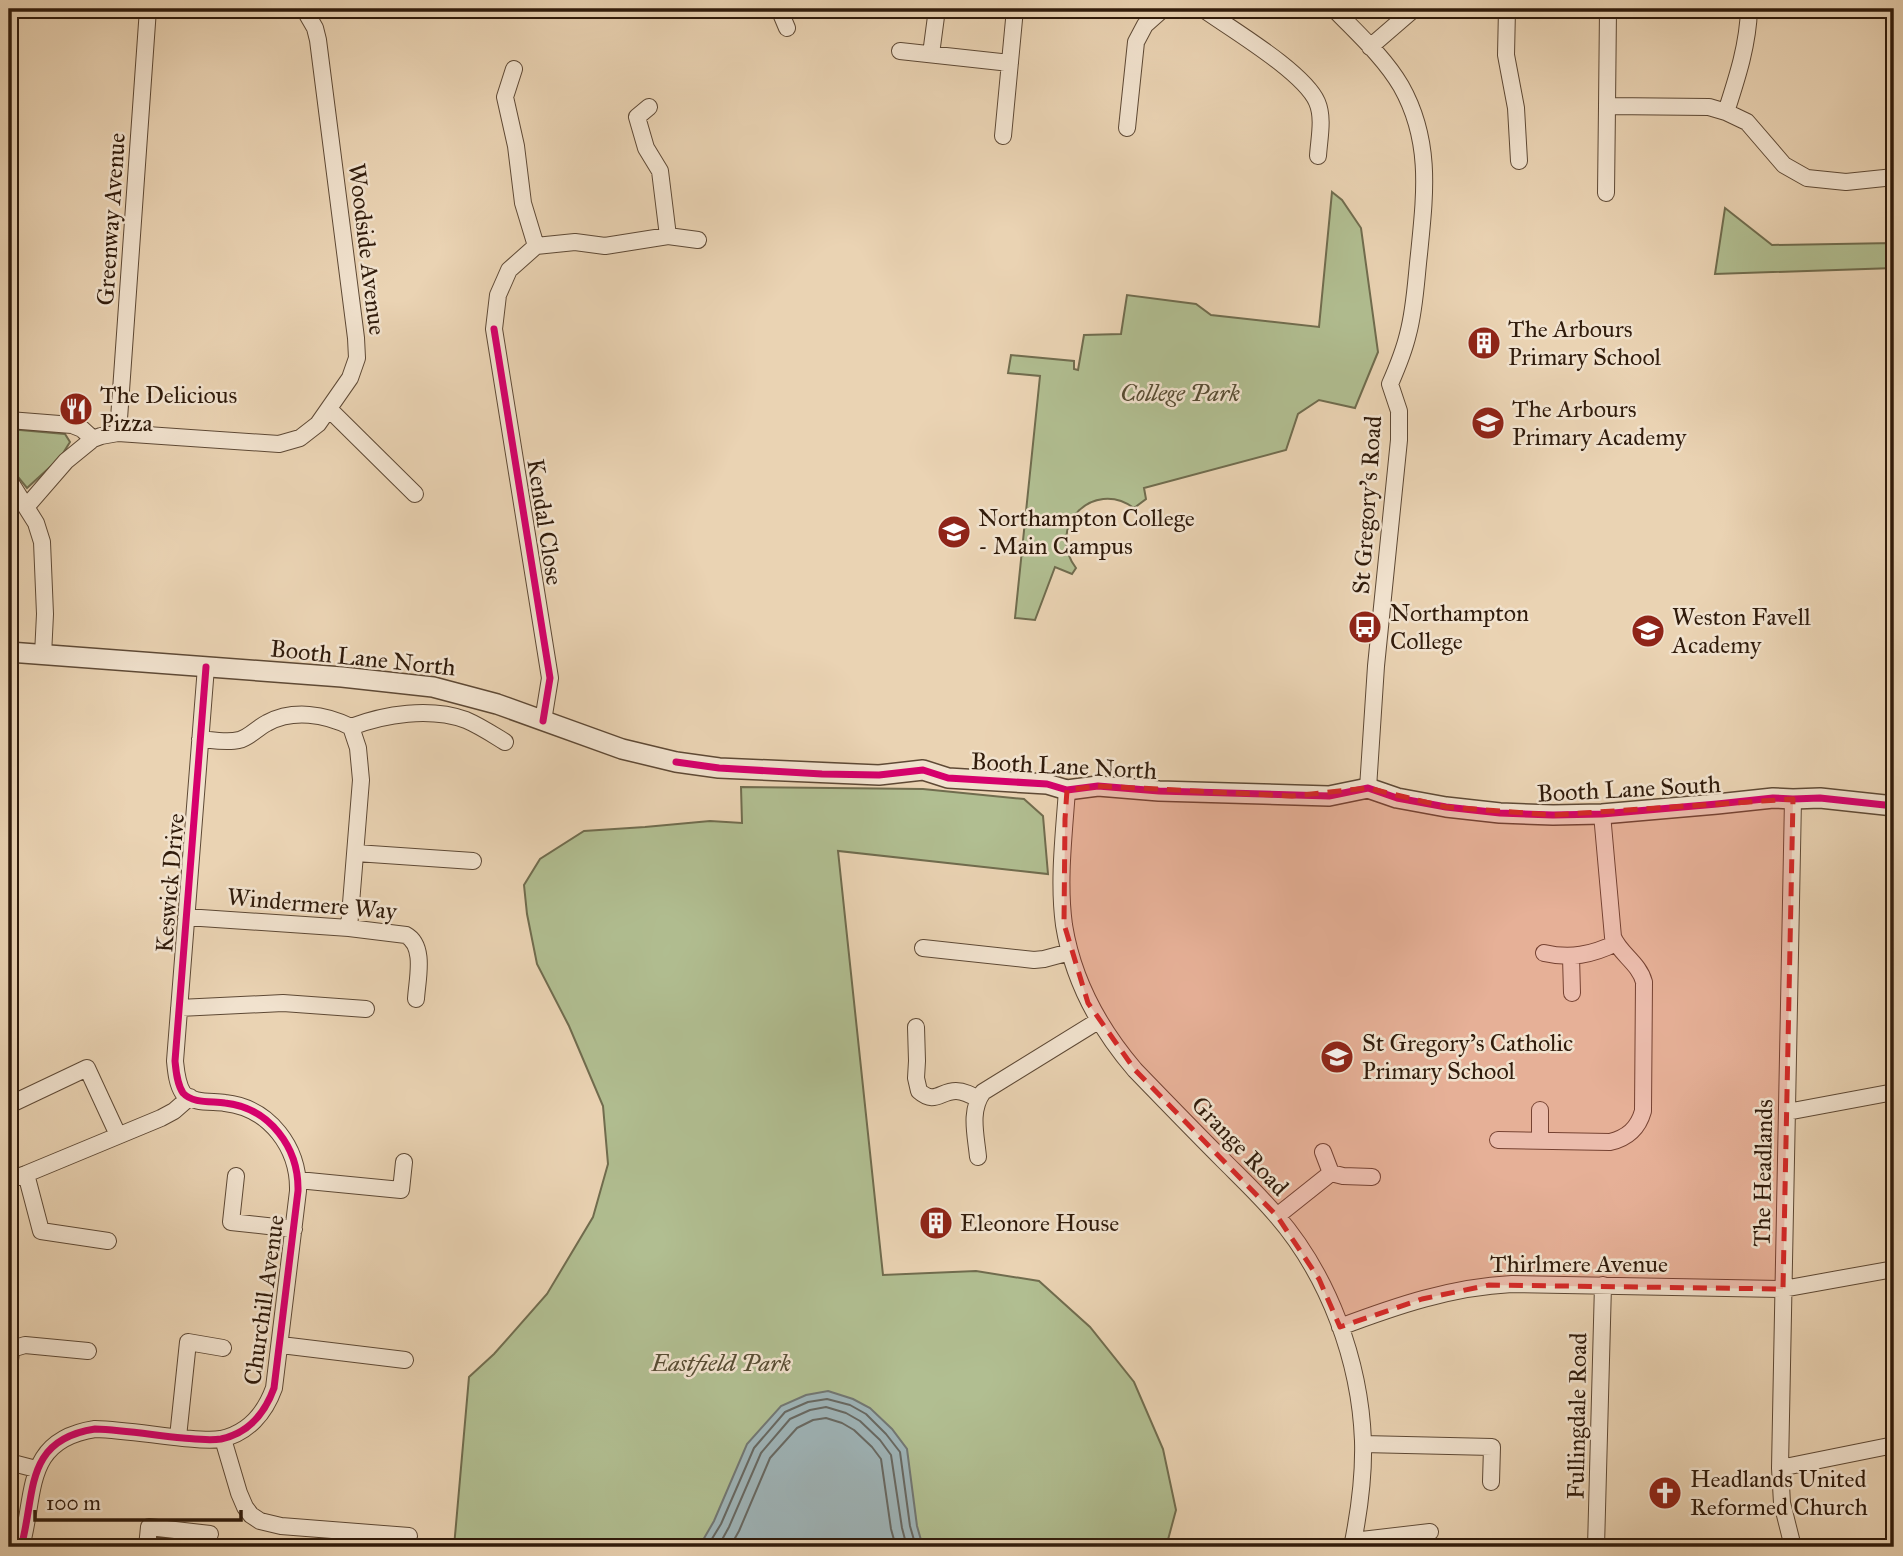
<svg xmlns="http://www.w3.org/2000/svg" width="1903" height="1556" font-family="'IM FELL Great Primer',serif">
<rect width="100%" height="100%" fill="#ead3b3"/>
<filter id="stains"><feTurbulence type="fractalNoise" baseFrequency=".00286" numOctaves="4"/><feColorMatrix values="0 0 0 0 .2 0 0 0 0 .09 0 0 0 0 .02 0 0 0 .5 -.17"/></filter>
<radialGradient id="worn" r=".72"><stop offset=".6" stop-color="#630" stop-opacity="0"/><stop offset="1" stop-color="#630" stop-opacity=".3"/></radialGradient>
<path fill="#b1be91" stroke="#706c4e" stroke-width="2" d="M1332,192L1342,200L1361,228L1378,352L1355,408L1319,400L1298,414L1286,450L1144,488L1146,499L1134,508C1093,478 1045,527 1076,568L1072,574L1055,567L1035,620L1015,618L1040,376L1008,373L1011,355L1074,361V369L1078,370L1084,335L1121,334L1127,295L1196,304L1211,315L1319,327Z
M1725,208L1772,245L1894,243V268L1715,274Z
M9,429L65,434L70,442L60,458L27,488L9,466Z
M741,787L923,789L1024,799L1043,816L1048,874L838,851L883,1275L976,1271L1039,1281L1090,1327L1134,1382L1163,1449L1176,1510L1166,1547H454L469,1377L494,1354L547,1294L593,1217L608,1164L603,1106L569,1026L537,964L527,914L524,885L540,859L584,831L645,827L710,821L742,823Z"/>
<path fill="#9eb4b8" stroke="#727773" stroke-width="2" d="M828,1391L853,1399L870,1408L892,1429L907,1449L917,1526L923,1547H699L714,1521L747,1444L781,1406L806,1395Z"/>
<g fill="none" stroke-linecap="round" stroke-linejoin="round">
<path stroke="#676862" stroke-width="2" d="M707,1547L721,1524L754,1448L785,1412L808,1402L827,1399L850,1405L866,1414L886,1434L900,1452L910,1526L916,1547
M718,1547L729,1527L761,1453L790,1419L810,1410L826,1407L846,1413L860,1421L880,1440L891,1455L902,1528L907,1547
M730,1547L739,1531L770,1458L797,1428L813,1420L826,1418L842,1423L854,1430L872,1447L881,1459L891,1529L896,1547"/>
<defs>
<path id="minor" d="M779,9L787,28
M1203,9C1231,29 1304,72 1317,102C1324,118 1319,139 1318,156
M1334,9C1357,33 1384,57 1401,86C1432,141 1425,194 1419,254C1416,280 1415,308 1408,334C1404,351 1397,368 1390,384L1399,411V440L1376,666L1368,788
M1507,9L1506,55L1516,108L1519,161
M1608,9L1607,106L1709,107L1726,112L1747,122L1784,165L1807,178L1846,182L1894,177
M1370,47L1414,9
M900,51L1010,63
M931,54L937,9
M514,69L505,97L516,146L523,203L536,246
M649,107L637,117L646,148L660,171L668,236
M1726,112C1737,78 1748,45 1749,9
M1127,128L1136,42L1145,25L1163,9
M1003,136L1015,9
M1606,193L1607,106
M329,409L415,494
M9,420L72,425L82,429L93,439
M118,433L148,9
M9,480L36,523L42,542L45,614L43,655
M27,506L66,461L93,439L101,436L118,433L279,444L300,438L318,424L350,378L357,358L356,338L318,40L315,28L304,9
M543,721L550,678L494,329L498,295L509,270L536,246L575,242L605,246L668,236L698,240
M351,727C385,714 430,707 466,720C480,726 492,734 505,742
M200,739C212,740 227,743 239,740C249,738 257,728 267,723C293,709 325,714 351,727L358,748L361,780L349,928
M1067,790C1064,834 1058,881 1064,925C1073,981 1099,1028 1135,1070C1164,1100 1194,1131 1224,1161C1242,1179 1260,1196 1276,1215C1329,1276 1360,1361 1363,1441C1364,1476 1359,1513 1352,1547
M356,853L473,861
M186,917L349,928L406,935C426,946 417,980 416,999
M923,948L1034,960L1044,959L1070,952
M1544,953C1570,959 1592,955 1616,943
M1571,957L1572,993
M179,1008L283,1003L366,1009
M916,1027L917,1061L916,1078L919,1091C935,1105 940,1091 956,1091C964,1091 971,1095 978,1099
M9,1105L87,1068L118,1135
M1540,1110V1140
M1787,1112L1894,1092
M1498,1140L1610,1142C1627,1138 1638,1129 1643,1111L1644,982C1639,963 1620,954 1613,937L1602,814
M1323,1152L1331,1173
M978,1157C976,1135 969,1111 983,1092L1098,1021
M26,1174L41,1231L108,1241
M236,1176L231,1222L294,1229
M9,1180L26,1174L161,1118L174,1111L190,1097
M298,1180L401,1190L404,1162
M1277,1216L1331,1173L1343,1176L1372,1177
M1340,1327C1396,1306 1451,1287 1512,1284L1783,1289L1894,1269
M281,1345L405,1360
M9,1367L11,1352L15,1348L25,1345L88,1351
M178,1437L188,1342L223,1348
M223,1439L239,1493L245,1507L251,1515L260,1521L281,1526L409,1536
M1363,1444L1492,1447L1491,1482
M9,1462L36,1469
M1780,1468L1894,1445
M1353,1541L1430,1532
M21,1547C36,1494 23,1440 95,1429C124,1430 153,1435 183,1438C195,1439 209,1441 221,1439C248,1433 265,1413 274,1388L298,1191C299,1148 270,1108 225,1103C212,1101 193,1104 183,1093C177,1084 176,1071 175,1061L206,667
M147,1547L149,1527L210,1534
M1596,1547L1603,1285
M1793,1547L1782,1503L1780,1468L1793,799"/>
<path id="tertiary" d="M9,652L342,677L433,687L497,704L622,749L676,762L719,768L879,775L923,770L948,778L1047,784L1067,790L1098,786L1159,791L1329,796L1368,788L1397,798L1446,807L1500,813L1553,815L1602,814L1717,804L1773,798L1793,799L1820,798L1894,806"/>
</defs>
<use href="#minor" stroke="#5e4935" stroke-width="18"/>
<use href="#tertiary" stroke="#5e4935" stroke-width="22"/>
<use href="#minor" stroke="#f1e2ce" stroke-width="16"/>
<use href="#tertiary" stroke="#f1e2ce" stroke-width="19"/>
<defs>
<path id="cycleway" d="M494,329L550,678L543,721
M676,762L719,768L822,774L879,775L923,770L948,778L1047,784L1067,790L1098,786L1159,791L1329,796L1368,788L1397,798L1446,807L1500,813L1553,815L1602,814L1717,804L1773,798L1793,799L1820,798L1894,806
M21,1547C36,1494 23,1440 95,1429C124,1430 153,1435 183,1438C195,1439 209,1441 221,1439C248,1433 265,1413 274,1388L298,1191C299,1148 270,1108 225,1103C212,1101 193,1104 183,1093C177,1084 176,1071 175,1061L206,667"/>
</defs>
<use href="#cycleway" stroke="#f1e2ce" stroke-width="11"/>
<use href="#cycleway" stroke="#d6006c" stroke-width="7"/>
</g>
<path fill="#d62828" fill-opacity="0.2" stroke="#d62828" stroke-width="5" stroke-dasharray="14 9" stroke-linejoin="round" d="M1098,786L1292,796L1368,788L1446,807L1553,815L1793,799L1783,1289L1489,1285L1422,1299L1340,1327L1319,1279L1277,1216L1135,1070L1088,1003L1064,924L1065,819L1067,790Z"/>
<defs>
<symbol id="building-disc" viewBox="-11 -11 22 22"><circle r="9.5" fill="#8f2418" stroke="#f1e2ce"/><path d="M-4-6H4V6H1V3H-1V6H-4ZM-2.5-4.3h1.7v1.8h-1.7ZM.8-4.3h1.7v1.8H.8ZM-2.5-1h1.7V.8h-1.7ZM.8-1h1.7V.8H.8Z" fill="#fff"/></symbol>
<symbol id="restaurant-disc" viewBox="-11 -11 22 22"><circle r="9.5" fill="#8f2418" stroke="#f1e2ce"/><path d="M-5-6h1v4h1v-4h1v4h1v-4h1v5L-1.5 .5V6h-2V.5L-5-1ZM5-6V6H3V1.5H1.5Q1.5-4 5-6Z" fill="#fff"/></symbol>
<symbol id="school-disc" viewBox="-11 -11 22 22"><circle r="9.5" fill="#8f2418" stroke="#f1e2ce"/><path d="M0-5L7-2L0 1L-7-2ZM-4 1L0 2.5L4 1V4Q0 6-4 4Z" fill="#fff"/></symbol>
<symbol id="university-disc" viewBox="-11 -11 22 22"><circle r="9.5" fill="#8f2418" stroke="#f1e2ce"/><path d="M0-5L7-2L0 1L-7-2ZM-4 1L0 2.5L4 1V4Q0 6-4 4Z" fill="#fff"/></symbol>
<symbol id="bus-disc" viewBox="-11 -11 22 22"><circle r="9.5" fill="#8f2418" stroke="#f1e2ce"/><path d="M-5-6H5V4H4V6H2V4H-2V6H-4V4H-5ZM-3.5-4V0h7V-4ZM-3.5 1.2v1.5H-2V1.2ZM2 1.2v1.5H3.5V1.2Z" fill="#fff"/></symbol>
<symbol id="church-disc" viewBox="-11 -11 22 22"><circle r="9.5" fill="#8f2418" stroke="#f1e2ce"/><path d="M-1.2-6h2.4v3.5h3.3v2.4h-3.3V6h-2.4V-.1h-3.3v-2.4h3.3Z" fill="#fff"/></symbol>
</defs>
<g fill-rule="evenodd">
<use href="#building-disc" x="1465" y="324" width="38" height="38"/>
<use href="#restaurant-disc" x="57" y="390" width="38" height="38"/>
<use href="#school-disc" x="1469" y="404" width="38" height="38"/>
<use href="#university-disc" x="935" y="513" width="38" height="38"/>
<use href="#bus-disc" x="1346" y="608" width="38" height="38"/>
<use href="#school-disc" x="1629" y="612" width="38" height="38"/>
<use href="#school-disc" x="1318" y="1038" width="38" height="38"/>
<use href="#building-disc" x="917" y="1204" width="38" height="38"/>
<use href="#church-disc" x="1646" y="1474" width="38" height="38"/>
</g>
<g text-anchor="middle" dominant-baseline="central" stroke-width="5" stroke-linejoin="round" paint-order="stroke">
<g font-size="24" fill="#301b0b" stroke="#f1e2ce">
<text transform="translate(111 219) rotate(-86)">Greenway Avenue</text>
<text transform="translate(367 249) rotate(83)">Woodside Avenue</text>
<text transform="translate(1367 505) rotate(-86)">St Gregory's Road</text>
<text transform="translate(545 522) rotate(81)">Kendal Close</text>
<text transform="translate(363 658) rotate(6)">Booth Lane North</text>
<text transform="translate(1064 766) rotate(3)">Booth Lane North</text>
<text transform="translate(1629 789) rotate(-3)">Booth Lane South</text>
<text transform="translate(170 883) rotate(-85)">Keswick Drive</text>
<text transform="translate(312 904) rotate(5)">Windermere Way</text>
<text transform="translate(1240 1146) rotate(46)">Grange Road</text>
<text transform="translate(1763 1173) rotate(-89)">The Headlands</text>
<text x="1579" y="1264">Thirlmere Avenue</text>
<text transform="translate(264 1300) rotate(-82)">Churchill Avenue</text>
<text transform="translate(1577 1416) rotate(-89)">Fullingdale Road</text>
</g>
<g font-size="24" fill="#301b0b" stroke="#f1e2ce" text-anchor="start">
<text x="1508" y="329">The Arbours<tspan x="1508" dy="28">Primary School</tspan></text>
<text x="100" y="395">The Delicious<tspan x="100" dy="28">Pizza</tspan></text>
<text x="1512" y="409">The Arbours<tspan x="1512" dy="28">Primary Academy</tspan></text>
<text x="978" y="518">Northampton College<tspan x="978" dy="28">- Main Campus</tspan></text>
<text x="1390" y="613">Northampton<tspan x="1390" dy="28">College</tspan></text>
<text x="1672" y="617">Weston Favell<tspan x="1672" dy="28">Academy</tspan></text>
<text x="1362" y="1043">St Gregory's Catholic<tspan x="1362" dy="28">Primary School</tspan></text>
<text x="960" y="1223">Eleonore House</text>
<text x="1690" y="1479">Headlands United<tspan x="1690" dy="28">Reformed Church</tspan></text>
</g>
<g font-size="24" font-style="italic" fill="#574c33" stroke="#f1e2ce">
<text x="1180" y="393">College Park</text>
<text x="721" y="1363">Eastfield Park</text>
</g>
</g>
<rect width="1903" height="1556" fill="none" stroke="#ead3b3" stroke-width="35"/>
<rect x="10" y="10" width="1882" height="1535" fill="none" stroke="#301b0b" stroke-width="3.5"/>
<rect x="18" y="18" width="1868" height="1521" fill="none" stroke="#301b0b" stroke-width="2"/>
<path d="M35 1510v10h206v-10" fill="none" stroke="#301b0b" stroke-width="3.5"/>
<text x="46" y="1510" font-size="21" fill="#301b0b" stroke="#f1e2ce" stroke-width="5" paint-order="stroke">100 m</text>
<rect width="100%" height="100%" filter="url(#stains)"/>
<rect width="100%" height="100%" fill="url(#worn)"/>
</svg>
